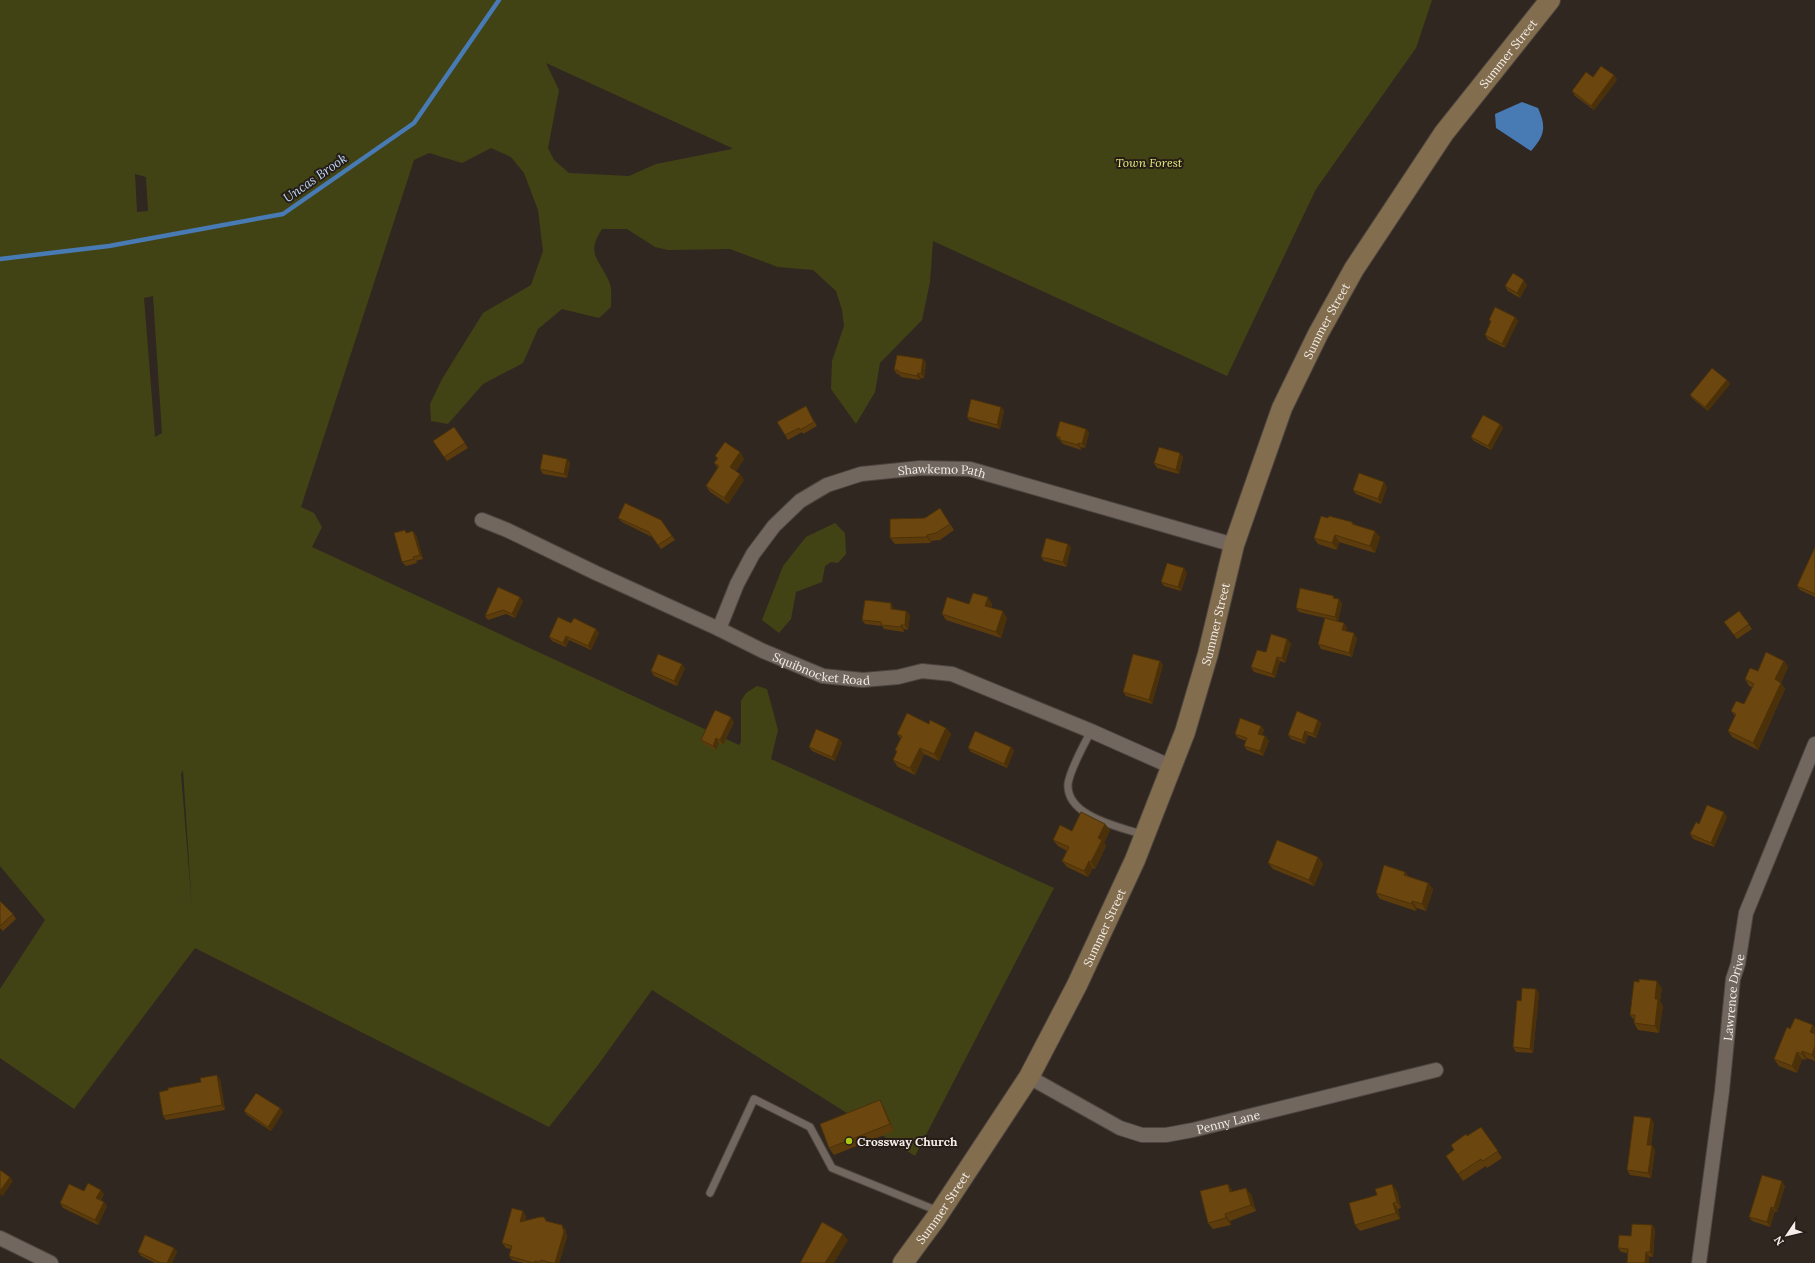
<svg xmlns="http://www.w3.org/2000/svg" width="1815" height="1263" font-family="Lora,serif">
<rect width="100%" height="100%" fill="#302720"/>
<path fill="#424315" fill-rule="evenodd" d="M0,0H1432L1416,48L1316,189L1227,376L933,241L930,282L922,320L880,363L875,392L856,424L831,389L832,361L844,326L842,310L836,291L813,270L778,267L730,249L668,250L655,247L627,229H602C584,256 602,261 610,284C612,291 611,300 611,307L599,318L562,309L538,329L523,363L483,384L448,424L431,421L430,404L442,379L483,313L531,285L543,251L538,210L524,173L511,157L491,148L462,163L429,153L414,160L301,507L314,513L322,527L312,547L739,745L741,742V701L746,693L757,686L767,689L778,730L771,759L1054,888L915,1156L652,990L598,1065L549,1127L195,948L74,1109L0,1058V989L45,920L0,866ZM546,63L732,148V149L656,164L629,176L569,173L554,160L548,148L559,90ZM135,174L146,177L148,211L137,212ZM153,296L162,433L155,437L144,298ZM183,770L192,908L181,774Z
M835,523L845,533L846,554L838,563L831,562L825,566L822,582L796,592L791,619L779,633L762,620L783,566L806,537Z"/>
<path fill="#487ab4" d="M1522,102L1538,108C1547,128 1544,136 1531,151L1496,128L1495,114Z"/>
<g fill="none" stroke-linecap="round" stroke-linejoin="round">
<path stroke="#487ab4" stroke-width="4.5" d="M0,259L109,246L283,214L414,123L499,0"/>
<defs>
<path id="lane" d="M1091,731C1084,745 1070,769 1068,784C1066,817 1121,827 1144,835
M710,1193L754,1099L810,1127L832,1168L938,1211"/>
<g id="street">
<path id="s1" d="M482,520L507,530L596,573L719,629L763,651L823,676L863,680L898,677L922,671L952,674L1091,731L1172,767"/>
<path id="s2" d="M719,629L737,584L753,554L774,526L800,501L827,485L861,474L920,468L970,469L1234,545"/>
<path id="s3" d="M1029,1077L1120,1128L1142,1135H1166L1193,1130L1436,1070"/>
<path d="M0,1238L51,1263"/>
<path id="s4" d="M1699,1263L1722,1091L1733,979L1738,964L1746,913L1815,744"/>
</g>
<g id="secondary">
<path id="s5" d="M903,1263L936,1218L1029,1077L1077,985L1135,860L1185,732L1208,654L1234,545L1257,479L1282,408L1318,334L1354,269L1444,133L1550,0"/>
</g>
</defs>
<use href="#lane" stroke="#4d443f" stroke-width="9"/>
<use href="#street" stroke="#4d443f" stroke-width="16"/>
<use href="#secondary" stroke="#4d443f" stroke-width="22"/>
<use href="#lane" stroke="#71675f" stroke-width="7"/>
<use href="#street" stroke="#71675f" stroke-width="14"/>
<use href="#secondary" stroke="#826d4e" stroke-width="20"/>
</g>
<path fill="#5c3c0c" d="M1614,75L1617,80L1594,110L1575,96L1572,91L1593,77Z
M1527,285L1520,298L1508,291L1505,286Z
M1515,317L1518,321L1505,348L1488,340L1485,335L1491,323L1489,320Z
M923,359L926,363L924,378H921L920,380L901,377L900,375L897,374L894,370Z
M1727,380L1730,384L1708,411L1693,399L1690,395Z
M806,406L817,426L803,434L802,432L788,440L785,435Z
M1001,407L1004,411L1000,429L970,421L967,417Z
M1500,424L1503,428L1491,450L1474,441L1471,437Z
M454,427L468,448L447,461L433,441Z
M1086,429L1089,433L1085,448L1081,447V450L1063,444L1056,436Z
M740,452L744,459L736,471L740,474L744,480L728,504L710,492L706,486L718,468L714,463L717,459L715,456Z
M1180,453L1183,457L1179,474L1157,468L1154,463Z
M567,459L570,463L567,478L543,474L540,469Z
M1387,487L1381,504L1356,494L1353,490Z
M940,508L954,530L940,540L931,541V543L895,544L890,538L925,518Z
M618,518L661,520L675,540L661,549L652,537L622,522Z
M1328,518L1352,522L1354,524L1380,537L1375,553L1339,542L1337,550L1318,544L1314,538Z
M407,533L416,535L423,559L416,561L417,563L406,566L402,562Z
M1815,547V597L1800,590L1797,586Z
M1071,548L1066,567L1044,561L1041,557Z
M1187,573L1181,591L1164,586L1161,582Z
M1336,599H1339L1342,604L1338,621L1329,619L1344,623L1347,628L1346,631L1357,638L1352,657L1321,649L1318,644L1325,618L1299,612L1296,608Z
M523,601L515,618L506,614L488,620L485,616Z
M969,604H992L991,608L1007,618L1001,638L946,620L942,614Z
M894,608V609L906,611L910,615L908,630L904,629V632L884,629L882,626L865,624L862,620Z
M1739,611L1752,629L1737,639L1724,622Z
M571,623L596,629L599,633L591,650L569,640L566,647L552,641L549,637Z
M1287,639L1291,644L1285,663L1280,661L1275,678L1254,672L1251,667L1266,652Z
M1784,661L1788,667L1781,683L1785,689L1758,750L1732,737L1728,731L1735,716L1731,711L1744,704L1752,687L1749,686L1745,679L1758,671Z
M1163,665L1152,704L1126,696L1123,692Z
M685,668L677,686L654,676L651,671Z
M1318,720L1321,724L1316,738L1308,735L1305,744L1291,739L1288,735Z
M734,722L723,745L719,743L716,750L704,744L701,740Z
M929,724L946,728L951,734L939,761L924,754L915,775L898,767L893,760L897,753L895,750L901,739L897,734Z
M1261,726L1264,730L1262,735L1265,736L1269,741L1263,756L1247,750L1244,746L1246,741L1238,738L1235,734Z
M839,739L842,743L835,761L812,751L809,747Z
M1011,747L1014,751L1007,768L971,752L968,748Z
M1727,817L1714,847L1693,839L1690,834L1699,824Z
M1105,824L1110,830L1104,843L1106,846L1095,869L1093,868L1088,877L1067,867L1062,861L1067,851L1058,846L1053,840L1072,831Z
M1318,857L1323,864L1314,886L1273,869L1268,863Z
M1405,872L1409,877L1428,883L1433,889L1426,911L1417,908L1416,911L1380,899L1376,893Z
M0,901L13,914L16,919L3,931L0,928Z
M1662,988L1660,1001L1663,1006L1659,1033L1638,1030L1634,1023V1020L1630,1015Z
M1536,989L1539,993L1533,1053L1516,1052L1513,1047L1521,1001Z
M1815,1028V1061L1807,1058L1806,1060L1802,1059L1797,1073L1779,1066L1774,1059L1790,1029Z
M220,1079L225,1110L166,1120L163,1116Z
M884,1107L894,1131L834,1155L829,1148Z
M280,1108L283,1112L271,1131L247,1115L244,1111Z
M1654,1123L1651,1145L1655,1150L1651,1178L1630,1175L1627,1170Z
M1481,1127L1502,1158L1487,1168L1486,1166L1463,1181L1446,1156L1454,1150L1468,1136Z
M1785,1186L1777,1212L1775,1211L1770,1227L1752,1221L1749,1217Z
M1232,1190V1191L1251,1194L1256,1211L1230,1221L1231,1225L1213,1229L1208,1223Z
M84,1191L104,1194L101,1200L104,1202L107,1206L98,1225L63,1208L60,1203Z
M1397,1191L1401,1208L1398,1209L1400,1219L1360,1231L1355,1225Z
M526,1216L525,1221L544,1217L547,1221L565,1229L567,1237L559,1263H523L512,1260L509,1256L511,1249L506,1248L502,1243Z
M1652,1225L1655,1229L1653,1257L1621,1252L1618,1248Z
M174,1248L177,1252L172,1263H155L141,1256L138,1252Z"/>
<path fill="#4b310a" d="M1614,75L1617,80L1594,110L1591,106Z
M1524,280L1527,285L1520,298L1517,293Z
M1515,317L1518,321L1505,348L1502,344Z
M923,359L926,363L924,378L921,374Z
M918,373L921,378L920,380L917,376Z
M1727,380L1730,384L1708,411L1705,407Z
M1001,407L1004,411L1000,429L997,425Z
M1500,424L1503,428L1491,450L1488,446Z
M1086,429L1089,433L1085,448L1082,444Z
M1078,443L1081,447V450L1078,445Z
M740,452L744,459L734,473L730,467Z
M1180,453L1183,457L1179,474L1176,470Z
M567,459L570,463L567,478L564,474Z
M740,474L744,480L728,504L724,498Z
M1384,482L1387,487L1381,504L1378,499Z
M413,531L416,535L423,559L420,555Z
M1375,531L1380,537L1375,553L1370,546Z
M927,535L931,541V543L927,537Z
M1335,535L1339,542L1337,550L1332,543Z
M1068,544L1071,548L1066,567L1063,562Z
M1184,568L1187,573L1181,591L1178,587Z
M520,597L523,601L515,618L512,614Z
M988,597L992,604L990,612L985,606Z
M1339,599L1342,604L1338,621L1335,617Z
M891,603L894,608V613L891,609Z
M906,611L910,615L908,630L905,625Z
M1003,611L1007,618L1001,638L996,632Z
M1344,623L1347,628L1345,635L1342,630Z
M901,625L904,629V632L901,627Z
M596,629L599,633L591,650L588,646Z
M1354,633L1357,638L1352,657L1349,653Z
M566,636L569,640L566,647L563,643Z
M1287,639L1291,644L1285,663L1282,658Z
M1277,657L1280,661L1275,678L1272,674Z
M1160,661L1163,665L1152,704L1149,700Z
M1784,661L1788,667L1781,683L1785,689L1758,750L1753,743L1775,679Z
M682,664L685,668L677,686L674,681Z
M731,717L734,722L723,745L720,740Z
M1318,720L1321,724L1316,738L1313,734Z
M1261,726L1264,730L1261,738L1258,734Z
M946,728L951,734L939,761L934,754Z
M1305,731L1308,735L1305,744L1302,740Z
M1265,736L1269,741L1263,756L1260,751Z
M716,738L719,743L716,750L713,746Z
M839,739L842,743L835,761L832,757Z
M1011,747L1014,751L1007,768L1004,764Z
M920,748L924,754L915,775L910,768Z
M1724,812L1727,817L1714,847L1711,843Z
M1105,824L1110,830L1104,843L1106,846L1095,869L1091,862L1098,838Z
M1318,857L1323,864L1314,886L1309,880Z
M1089,861L1093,868L1088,877L1084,871Z
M1405,872L1410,878L1404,875Z
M1428,883L1433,889L1426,911L1422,904Z
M1412,901L1417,908L1416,911L1412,904Z
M1657,981L1662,988L1660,1001L1663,1006L1659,1033L1655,1026V999Z
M1536,989L1539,993L1533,1053L1530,1049Z
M1813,1025L1815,1028V1037L1810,1032Z
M1815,1046V1060L1812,1055Z
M1802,1051L1807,1058L1806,1060L1802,1054Z
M1797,1052L1802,1059L1797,1073L1792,1066Z
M217,1075L220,1079L225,1110L222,1105Z
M880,1100L884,1107L894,1131L890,1124Z
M280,1108L283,1112L271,1131L268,1127Z
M1651,1118L1654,1123L1650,1149L1647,1145Z
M1652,1145L1655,1150L1651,1178L1648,1173Z
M10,1177L13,1181L2,1197L0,1194V1191Z
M1782,1181L1785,1186L1777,1212L1774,1208Z
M1228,1184L1232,1190L1234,1199L1230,1192Z
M1392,1184L1397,1191L1401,1208L1397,1202Z
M1246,1188L1251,1194L1256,1211L1251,1205Z
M101,1190L104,1194L99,1202L96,1198Z
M104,1202L107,1206L98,1225L95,1220Z
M1393,1203L1398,1209L1400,1219L1396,1213Z
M1771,1207L1775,1211L1770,1227L1767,1222Z
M523,1211L526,1216L523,1227L520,1222Z
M1225,1214L1230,1221L1231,1225L1226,1218Z
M562,1225L565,1229L567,1237L559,1263H555Z
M1652,1225L1655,1229L1653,1257L1650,1252Z
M843,1234L848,1240L834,1263H825Z
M174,1248L177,1252L172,1263H167Z
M1646,1252L1649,1256V1263H1645Z"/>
<path fill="#6b460e" stroke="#4b310a" d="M1601,66L1614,75L1591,106L1572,91L1586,72L1593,77Z
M1513,273L1524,280L1517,293L1505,286Z
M1495,307L1515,317L1502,344L1485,335L1491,321L1489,320Z
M897,355L923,359L921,374L918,373L917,376L898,372V370H894Z
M1712,368L1727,380L1705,407L1690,395Z
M971,399L1001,407L997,425L967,417Z
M806,406L814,422L800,430L799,428L785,435L777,422Z
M1483,415L1500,424L1488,446L1471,437Z
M1060,421L1086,429L1082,444L1078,443V445L1060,440V437L1056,436Z
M454,427L465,443L444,457L433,441Z
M725,442L740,452L730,467L740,474L724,498L706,486L719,466L714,463L718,458L715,456Z
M1159,447L1180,453L1176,470L1154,463Z
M543,454L567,459L564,474L540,469Z
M1359,473L1384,482L1378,499L1353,490Z
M625,503L661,520L672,536L658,545L649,532L618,518Z
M940,508L950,524L936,533L927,535V537L890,538V519L925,518Z
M1321,516L1328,518L1329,516L1352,522V524L1375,531L1370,546L1335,535L1332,543L1314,538Z
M405,530L406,533L413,531L420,555L413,557L414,559L402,562L394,533Z
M1046,538L1068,544L1063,562L1041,557Z
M1815,547V594L1797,586Z
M1167,563L1184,568L1178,587L1161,582Z
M498,587L520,597L512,614L503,610L485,616Z
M1300,588L1334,596L1333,598L1339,599L1335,617L1296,608Z
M973,593L988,597L985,606L1003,611L996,632L942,614L947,597L969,604Z
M865,600L891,603V609L906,611L905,625H901V627L881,625V622L862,620Z
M1739,611L1749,624L1734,635L1724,622Z
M558,617L571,623L574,618L596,629L588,646L566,636L563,643L549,637Z
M1325,618L1344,623L1342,630L1354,633L1349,653L1318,644Z
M1271,634L1287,639L1282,658L1277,657L1272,674L1251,667L1257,650L1266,652Z
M1766,652L1784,661L1775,679L1781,683L1753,743L1728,731L1736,714L1731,711L1736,701L1744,704L1754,684L1745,679L1750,668L1758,671Z
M658,654L682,664L674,681L651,671Z
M1133,654L1160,661L1149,700L1123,692Z
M715,710L731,717L720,740L716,738L713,746L701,740Z
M1297,711L1318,720L1313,734L1305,731L1302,740L1288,735Z
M907,713L929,724L930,720L946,728L934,754L920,748L910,768L893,760L897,751L895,750L902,736L897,734Z
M1240,718L1261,726L1258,734L1265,736L1260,751L1244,746L1247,738L1235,734Z
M816,729L839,739L832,757L809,747Z
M975,731L1011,747L1004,764L968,748Z
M1707,805L1724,812L1711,843L1690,834L1696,822L1699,824Z
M1081,812L1105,824L1098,838L1102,840L1091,862L1089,861L1084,871L1062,861L1069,847L1053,840L1060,825L1072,831Z
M1277,840L1318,857L1309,880L1268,863Z
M1384,865L1405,872L1404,875L1428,883L1422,904L1412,901V904L1376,893Z
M0,901L13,914L0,926Z
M1639,979L1657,981L1655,999H1658L1655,1026L1634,1023L1635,1015H1630L1634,981L1639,982Z
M1522,988L1536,989L1530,1049L1513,1047L1517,1000L1521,1001Z
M1795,1018L1813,1025L1810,1032L1815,1034V1046L1812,1055L1802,1051V1054L1797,1052L1792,1066L1774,1059L1787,1027L1790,1029Z
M217,1075L222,1105L163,1116L159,1092L168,1090V1088L201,1082L200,1078Z
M256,1093L280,1108L268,1127L244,1111Z
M880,1100L890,1124L829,1148L820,1124Z
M1634,1116L1651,1118L1647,1145H1652L1648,1173L1627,1170Z
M1481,1127L1498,1151L1483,1161L1481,1159L1458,1174L1446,1156L1454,1150L1451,1145L1466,1134L1467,1136Z
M0,1170L10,1177L0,1191Z
M1762,1175L1782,1181L1774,1208L1771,1207L1767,1222L1749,1217Z
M88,1183L101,1190L96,1198L104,1202L95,1220L60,1203L69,1184L84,1191Z
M1228,1184L1230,1192L1246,1188L1251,1205L1225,1214L1226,1218L1208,1223L1200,1191Z
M1392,1184L1397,1202L1393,1203L1396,1213L1355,1225L1349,1203L1377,1195L1375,1189Z
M512,1208L523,1211L520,1222L540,1217H544L546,1221L562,1225L564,1232L555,1263H552L541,1260L540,1262L535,1261L534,1263L509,1256L512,1246L502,1243Z
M822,1222L843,1234L825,1263H800Z
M1632,1224L1652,1225L1650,1252H1646L1645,1263H1627L1628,1249L1618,1248L1619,1235L1631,1236Z
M145,1235L174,1248L167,1263H161L138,1252Z"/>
<circle fill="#abc615" stroke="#261d17" stroke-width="1.5" cx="849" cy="1141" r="4"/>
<g text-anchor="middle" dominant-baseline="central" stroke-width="4" stroke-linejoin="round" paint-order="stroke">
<g font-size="12" fill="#f4ede9" stroke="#261d17">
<text stroke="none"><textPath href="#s5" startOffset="1364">Summer Street</textPath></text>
<text stroke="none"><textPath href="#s5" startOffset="1040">Summer Street</textPath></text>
<text stroke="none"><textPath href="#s2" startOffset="302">Shawkemo Path</textPath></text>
<text stroke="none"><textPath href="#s5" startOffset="716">Summer Street</textPath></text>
<text stroke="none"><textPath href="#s1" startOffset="372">Squibnocket Road</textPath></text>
<text stroke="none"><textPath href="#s5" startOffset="392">Summer Street</textPath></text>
<text stroke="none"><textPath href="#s4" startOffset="268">Lawrence Drive</textPath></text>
<text stroke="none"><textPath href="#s3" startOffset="215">Penny Lane</textPath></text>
<text stroke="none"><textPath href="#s5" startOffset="68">Summer Street</textPath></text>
</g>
<g font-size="12" font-style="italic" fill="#e9ed7c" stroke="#261d17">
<text x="1149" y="162">Town Forest</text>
</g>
<g font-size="12" font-weight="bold" fill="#f4ede9" stroke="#261d17" text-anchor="start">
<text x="857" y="1141">Crossway Church</text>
</g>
<g font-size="13" font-style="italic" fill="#bad5f6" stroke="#261d17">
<text transform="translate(315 178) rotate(-35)">Uncas Brook</text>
</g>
</g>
<g transform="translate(1787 1235) rotate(235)" stroke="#261d17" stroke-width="3" paint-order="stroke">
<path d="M0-3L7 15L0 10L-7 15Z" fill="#f4ede9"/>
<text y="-6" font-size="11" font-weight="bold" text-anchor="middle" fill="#f4ede9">N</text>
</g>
</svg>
